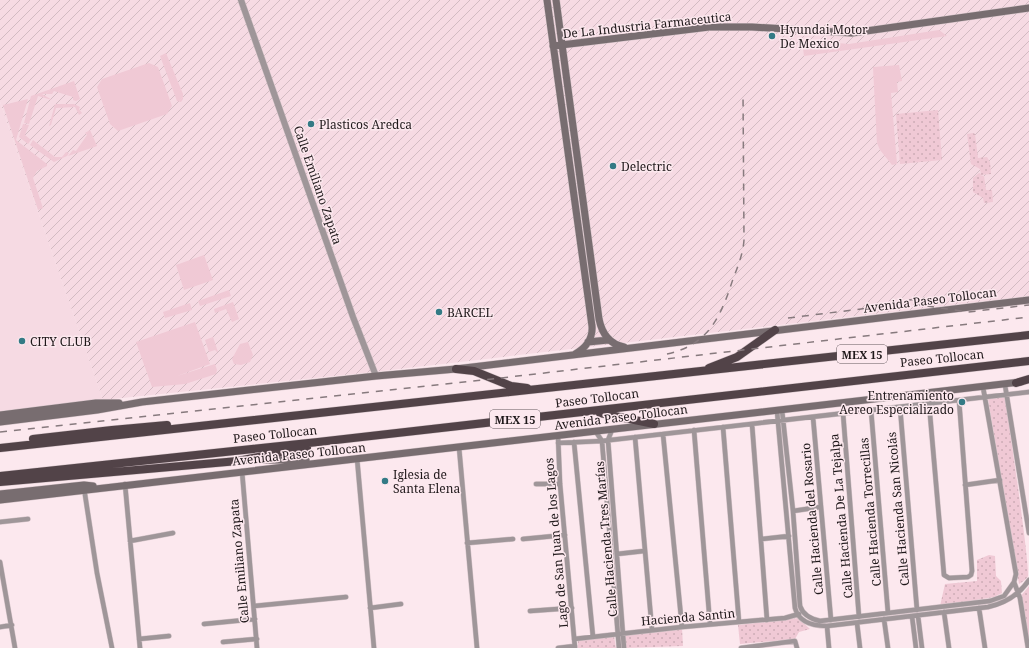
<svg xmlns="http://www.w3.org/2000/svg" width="1029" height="648" font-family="'Noto Serif',serif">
<defs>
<pattern id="industrial-furrows" width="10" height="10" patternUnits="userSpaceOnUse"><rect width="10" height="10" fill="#f6dae3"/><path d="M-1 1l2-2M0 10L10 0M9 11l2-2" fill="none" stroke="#d2bac2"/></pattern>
<pattern id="park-dots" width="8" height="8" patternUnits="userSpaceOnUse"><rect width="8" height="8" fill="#f0c9d5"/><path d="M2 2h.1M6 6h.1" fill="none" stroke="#cdacb6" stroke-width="1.8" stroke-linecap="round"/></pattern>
</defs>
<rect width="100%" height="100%" fill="#fce8ee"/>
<path fill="#f6dae3" d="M0,102L102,397L103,400L0,411Z"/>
<path fill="url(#industrial-furrows)" d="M0,0H1029V296L373,372L103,400L0,102Z"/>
<path fill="#f0c9d5" d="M939,30L947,36L804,56L802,40L849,44Z
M166,53L183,94V99L181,102L177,101L160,56Z
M149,63L158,67L172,106L167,114L118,131L110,124L97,87L102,79Z
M899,65L902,81L897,82L898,92L891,93L897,164L892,165L880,150L877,143L873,67Z
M74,81L80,99L76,101L73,100V97L54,91L52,94H42L52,100L38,96L29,124L24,123L31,96Z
M28,99L16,140L47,164V166L37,171L33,178L43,208L38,210L3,105Z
M55,104H74L80,107L79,109L82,113L79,115L75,107L56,108L51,125L49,126Z
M23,124L29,125L25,135L31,140L28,144L19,137Z
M90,130L97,146L68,156L73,150L76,151L87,135L85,133Z
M33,140L55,157H62L66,152L69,153L67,156L54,162L30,145Z
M204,255L213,280L184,290L176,265Z
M229,290L231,296L200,306L198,301Z
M233,302L239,319L232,322L226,309L215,313L214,309Z
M190,303L192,310L165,318L163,312Z
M195,322L210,364L177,376L215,364L217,370L216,374L185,384L152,387L136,342Z
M213,337L218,352H217L215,350L209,352L205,340Z
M248,342L253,355L250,362L241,365L234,364L232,359L240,344Z"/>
<path fill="url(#park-dots)" d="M938,110L942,160L900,164L896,114Z
M973,133L975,134L978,158L987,157L990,162L991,174L980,175L984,176L986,190H992L993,202L984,203L983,198L973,192V178L979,173L981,174L980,169L971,164L967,134Z
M1005,396C1009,425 1029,558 1028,576C1026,580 1022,582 1019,584L988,399Z
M989,555L995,556L996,576L1001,581L1002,593L994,597L940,606L945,584L977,581V560Z
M1029,586V643L1020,597Z
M798,618L810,629L799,632L795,639L740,644L738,625Z
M682,628L683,646L625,648L624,634Z
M614,636L616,648H578V640Z"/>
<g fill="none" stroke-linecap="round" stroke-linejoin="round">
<defs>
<path id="minor" d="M1005,385L1029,533
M983,387L1016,574L1014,582L1020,598L1028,648
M929,403L944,575L949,578L968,577L971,575L972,571L959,400
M900,407L917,610
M782,410L793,511L800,606C803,615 811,619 820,621L990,601L1004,596L1014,582
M871,410L888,613
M777,411L795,608C799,623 813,626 827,626L988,607C1006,603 1019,595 1029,580
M843,413L859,617
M813,417L831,620
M752,424L767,620
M723,427L739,622
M612,430L608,440L624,648
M694,430L710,624
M596,432L602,441L619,648
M663,434L682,627
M558,436L560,484L575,648
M635,437L652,630
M574,442L593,637
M558,443L602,441L1029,392
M459,447L477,648
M357,458L374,648
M242,471L257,648
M125,484L140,648
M536,484H560
M965,485L1000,480
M84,488L97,573L112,648
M793,511L820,507
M0,522L28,519
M523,539L565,535
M761,539L789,536
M130,541L173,533
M467,543L513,539
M617,554L644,551
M0,562L15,648
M254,606L346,597
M370,608L401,604
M979,608L985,648
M530,611L572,608
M944,612L949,648
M912,616L916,648
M918,616L922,648
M884,619L888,648
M857,623L860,648
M204,624L255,619
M827,626L829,648
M0,627L12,625
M139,639L169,636
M574,639L682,627L785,618L799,614
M223,642L257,639
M558,648L575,646
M741,648L795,641L797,648"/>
<path id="tertiary" d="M241,0L353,317L376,376"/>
<path id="secondary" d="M547,0L592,326C593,338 586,348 575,354
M556,0L599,319C602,334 609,344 624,347
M553,46L709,27H752L852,33L1029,8
M588,342L608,340
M0,415L96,403H119
M0,422L97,410L142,402L376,376L456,369L1029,300
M254,460H306
M0,494L84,485L93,486
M0,500L1021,382"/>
<path id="trunk" d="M709,368L737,357L775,330
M456,369L474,371L511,386L527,388
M1016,383L1029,379
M600,413L654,424
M33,439L112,430L167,425
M0,448L1029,335
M0,476L318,442L1029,361
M0,482L238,461L307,447"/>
</defs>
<use href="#minor" stroke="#d4c3c8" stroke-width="5.5"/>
<use href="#tertiary" stroke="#d4c3c8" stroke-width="7"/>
<use href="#secondary" stroke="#d4c3c8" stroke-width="8"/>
<use href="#trunk" stroke="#d4c3c8" stroke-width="9"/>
<use href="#minor" stroke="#9f9699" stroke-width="4.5"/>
<use href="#tertiary" stroke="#9f9699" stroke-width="6"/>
<use href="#secondary" stroke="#786d70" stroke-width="7"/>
<use href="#trunk" stroke="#524348" stroke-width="8"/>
<path stroke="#877a7e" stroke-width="1.5" stroke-dasharray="7 7" stroke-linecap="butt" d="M909,300L925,298
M788,318L902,304L921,305L968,312L1029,305
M667,354C709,345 721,316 733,279C738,266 743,254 744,240L743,93
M0,432L492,379L1029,317"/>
</g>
<g fill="#337a85" stroke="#fce8ee" stroke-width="1.5">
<circle cx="772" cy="36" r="4"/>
<circle cx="311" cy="124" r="4"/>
<circle cx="613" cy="166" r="4"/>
<circle cx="439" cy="312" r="4"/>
<circle cx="22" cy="341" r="4"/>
<circle cx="962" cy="402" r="4"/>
<circle cx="385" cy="481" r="4"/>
</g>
<g text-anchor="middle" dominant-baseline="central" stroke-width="3" stroke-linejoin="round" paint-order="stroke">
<g fill="#fce8ee" stroke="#61565a" stroke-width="1">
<rect x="837" y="345" width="50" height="18" rx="3"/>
<rect x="490" y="410" width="50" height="18" rx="3"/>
</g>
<g font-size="11" font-weight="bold" fill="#1f181a">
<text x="862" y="354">MEX 15</text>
<text x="515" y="419">MEX 15</text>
</g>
<g font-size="12" fill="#1f181a" stroke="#fce8ee">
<text transform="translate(647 25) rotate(-6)">De La Industria Farmaceutica</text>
<text transform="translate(318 185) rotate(71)">Calle Emiliano Zapata</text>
<text transform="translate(930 300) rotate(-7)">Avenida Paseo Tollocan</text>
<text transform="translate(942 358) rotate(-6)">Paseo Tollocan</text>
<text transform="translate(597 398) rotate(-7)">Paseo Tollocan</text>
<text transform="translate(621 417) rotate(-7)">Avenida Paseo Tollocan</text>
<text transform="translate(275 434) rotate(-6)">Paseo Tollocan</text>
<text transform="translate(299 454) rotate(-6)">Avenida Paseo Tollocan</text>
<text transform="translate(898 509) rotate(-95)">Calle Hacienda San Nicolás</text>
<text transform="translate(870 512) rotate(-95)">Calle Hacienda Torrecillas</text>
<text transform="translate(841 516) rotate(-95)">Calle Hacienda De La Tejalpa</text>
<text transform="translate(812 519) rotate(-95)">Calle Hacienda del Rosario</text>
<text transform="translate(606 539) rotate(-95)">Calle Hacienda Tres Marías</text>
<text transform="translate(556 543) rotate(-95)">Lago de San Juan de los Lagos</text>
<text transform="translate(239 561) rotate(-95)">Calle Emiliano Zapata</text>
<text transform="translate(688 617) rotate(-5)">Hacienda Santin</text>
</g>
<g font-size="12" fill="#1f181a" stroke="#fce8ee" text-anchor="start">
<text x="780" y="29">Hyundai Motor<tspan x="780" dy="14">De Mexico</tspan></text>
<text x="319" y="124">Plasticos Aredca</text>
<text x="621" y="166">Delectric</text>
<text x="447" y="312">BARCEL</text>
<text x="30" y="341">CITY CLUB</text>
<text x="954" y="395" text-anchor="end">Entrenamiento<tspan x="954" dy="14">Aereo Especializado</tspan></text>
<text x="393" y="474">Iglesia de<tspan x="393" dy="14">Santa Elena</tspan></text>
</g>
</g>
</svg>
